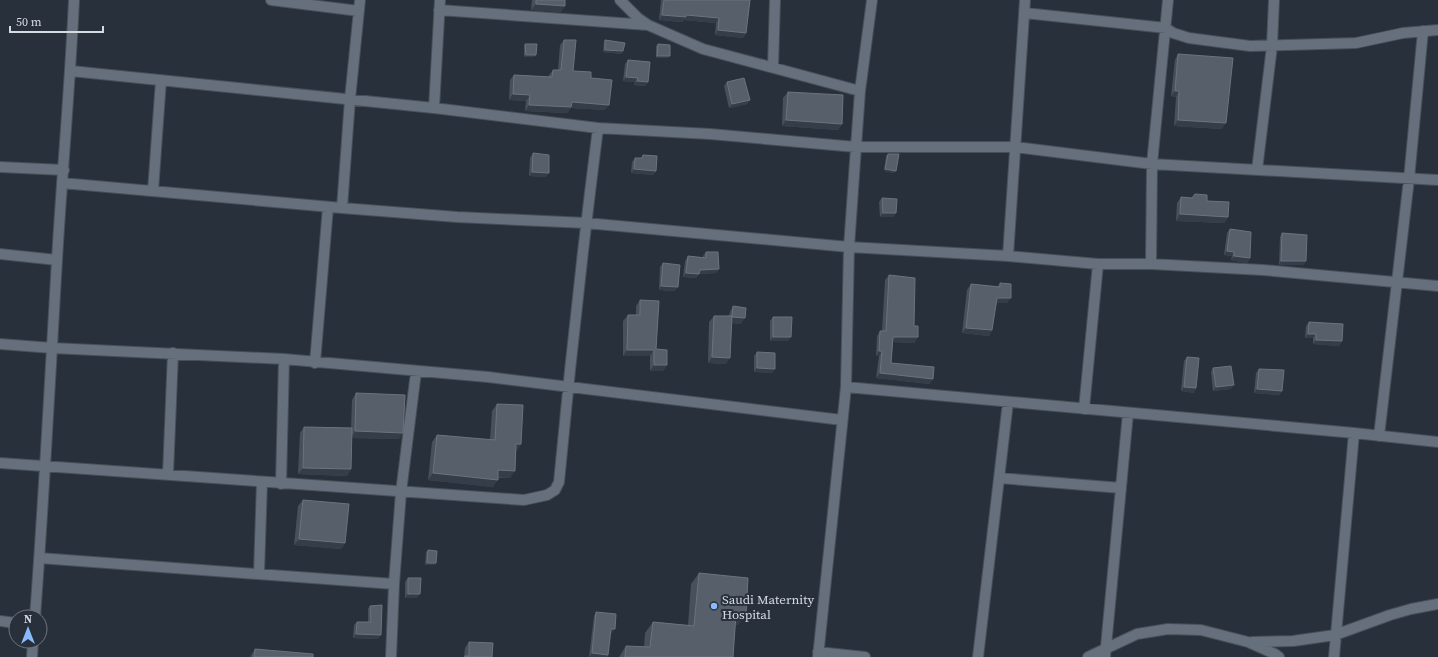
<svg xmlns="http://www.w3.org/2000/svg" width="1438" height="657" font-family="'Source Serif 4',serif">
<rect width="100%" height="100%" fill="#28313b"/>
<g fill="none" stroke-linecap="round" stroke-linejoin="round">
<defs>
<path id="minor" d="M271,0L359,11
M620,0L638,18L648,25L703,49L860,91
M439,10L648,25
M1025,13L1166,28L1173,33L1189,38L1250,46L1356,43L1403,33L1438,30
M773,67L775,0
M71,71L434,108L598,128L710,134L856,147H1015L1152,164L1438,180
M434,108L440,0
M0,167L64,170
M1257,170L1272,46L1274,0
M62,183L342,208L457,217L586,223L849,247L1008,256L1098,264H1151L1263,270L1438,286
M153,191L161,80
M342,208L350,99L360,0
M0,254L57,260
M1008,256L1025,0
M1151,264L1152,164L1168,0
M0,344L52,348L284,359L488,377L842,420
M315,363L328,207
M846,387L1354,433L1438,442
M1084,409L1098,264
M1379,436L1409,179L1423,31
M0,463C175,474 349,489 524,500L547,495L555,490L559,482C570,364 583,246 598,128
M168,474L173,353
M999,478L1121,488
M281,484L284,359
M39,558L394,584
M259,573L262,482
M35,617C44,498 50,379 57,260C62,174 70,87 74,0
M0,621L16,623
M1252,642L1293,641L1335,635L1390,615L1411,609L1438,604
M818,652L865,657
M32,657L33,641
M391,657L394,584L401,492L416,372
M818,657L846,387L849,247L856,147L860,91L872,0
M978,657L1008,402
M1088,657L1137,634L1168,629L1201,630L1248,642L1275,654L1279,657
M1105,657L1128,413
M1334,657L1354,433"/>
</defs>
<use href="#minor" stroke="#484f58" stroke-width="12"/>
<use href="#minor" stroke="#66707c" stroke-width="10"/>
</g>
<path fill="#48505b" d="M532,0H565L561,12L531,10Z
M661,0H750L746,33L743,38L715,35L716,23L684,20L682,22L659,20Z
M564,40L573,71L591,78L605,110L571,108L567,113L525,111L526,101L509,100L510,80L514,75L549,77V75L553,70H558L560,45Z
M605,40L622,54L603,52L604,42Z
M525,44L536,55L534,57H524V46Z
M658,44L668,58H656V46Z
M1178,54L1222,129L1174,126L1176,97L1171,96L1175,60Z
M628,60L648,82L645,86L634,85L635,82L623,81L625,64Z
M727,82L750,100L747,104L729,108L724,86Z
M788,92L842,124L838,130L782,126L783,98Z
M533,153L546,177L529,176L530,158Z
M888,154L894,173L884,171L886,156Z
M643,155L656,171L653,175L631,173L632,162L635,158H641Z
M1181,197L1207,201L1228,217L1224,223L1176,221L1177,203Z
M882,198L896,213L893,217H880L879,202Z
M1230,229L1250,258L1247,263L1231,260L1232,256L1224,255L1227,233Z
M1282,233L1306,261L1303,265H1279L1280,237Z
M706,252L719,269L716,273L699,274L696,278L683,277L685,261L688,256L703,258V256Z
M663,263L675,291L659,290L660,267Z
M889,275L914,326L918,337L914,343L893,342L891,363L930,384L876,378L879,356H876L877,336L880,331H882L885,280Z
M1000,283L1007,303H996L992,330L989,336L962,333L967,290L971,284L997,287Z
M640,300L656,349L667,365L663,371H650V356H623V321L628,315H636V306Z
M733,306L741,324L732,323L726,364L708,363L709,322L714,316H729L730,312Z
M773,317L788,341H770V321Z
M1309,322L1342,341L1339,346L1313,344V338H1305L1306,326Z
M757,352L772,373L754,372V356Z
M1187,357L1196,388L1194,393L1181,391L1184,361Z
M1213,368L1231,389L1213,391L1211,372Z
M1259,369L1282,391L1279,395L1254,393L1256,373Z
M356,393L399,439L352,438L351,469L347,476L298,474L300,433L304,427L351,428L352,400Z
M497,404L521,444L516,451L510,478H498L493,487L428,480L432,442L437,435L490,440L492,411Z
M303,500L345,543L341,549L294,545L298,506Z
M428,550L436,563L435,565H425L426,552Z
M699,573L738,625H735L733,657H619L626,646L644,647L645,633L653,622L688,625L691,584Z
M408,578L417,598H405V582Z
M370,606L378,639L353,638L354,625L357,622H368V609Z
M596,612L612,633H610L608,655L607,657H589L594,616Z
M469,642L492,657H464L465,648Z
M255,649L313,657H250Z"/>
<path fill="#353e48" d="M536,4L565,6L561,12L531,10Z
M662,15H686L719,18L716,23L684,20L682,22L659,20Z
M718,30L746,33L743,38L715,35Z
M605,50L623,51L622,54L603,52Z
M526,55H536L534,57H524Z
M657,56H670L668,58H656Z
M626,77L638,78L635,82L623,81Z
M637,81L648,82L645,86L634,85Z
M1175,91H1179L1176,97L1171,96Z
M513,94L530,95L526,101L509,100Z
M750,100L747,104L729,108L732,104Z
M572,102L609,105L605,110L571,108L567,113L525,111L529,105Z
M786,120L842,124L838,130L782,126Z
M1178,120L1226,123L1222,129L1174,126Z
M634,169L656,171L653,175L631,173Z
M885,169L896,171L894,173L884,171Z
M532,172L549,173L546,177L529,176Z
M883,213H896L893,217H880Z
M1180,214L1228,217L1224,223L1176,221Z
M1227,251L1234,252L1232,256L1224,255Z
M1234,256L1250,258L1247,263L1231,260Z
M1281,261H1306L1303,265H1279Z
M719,269L716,273L698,274H699L696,278L683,277L686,273L700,270Z
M661,286L678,287L675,291L659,290Z
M997,298H1011L1007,303H993Z
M732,317L745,318L741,324L728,323Z
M966,328L992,330L989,336L962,333Z
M1308,334H1316L1313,338H1305Z
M773,337H791L788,341H770Z
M893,337H918L914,343L889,342Z
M1316,340L1342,341L1339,346L1313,344Z
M627,350H654L650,356H623Z
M879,351H882L879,356H876Z
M712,357L730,358L726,364L708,363Z
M654,365H667L663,371H650Z
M757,368L775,369L772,373L754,372Z
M880,373L933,379L930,384L876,378Z
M1234,385L1231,389L1213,391L1216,387Z
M1184,387L1196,388L1194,393L1181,391Z
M1257,389L1282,391L1279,395L1254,393Z
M355,431L403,433L399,439L351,438Z
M516,444H521L517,451H512Z
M303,468L351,469L347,476L298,474Z
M498,470L515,471L510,478L493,477Z
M433,473L498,480L493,487L428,480Z
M299,539L345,543L341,549L294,545Z
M427,563H436L435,565H425Z
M408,594H420L417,598H405Z
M736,614H746L738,625L729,624Z
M611,629H615L612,633H608Z
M356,634L381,635L378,639L353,638Z
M592,653L608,655L607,657H589Z"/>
<path fill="#575f6a" stroke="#6b737c" d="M536,0H565V6L536,4Z
M664,0H750L746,33L718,30L719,18L686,15V17L662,15Z
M564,40H576L573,71L591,72V78L612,80L609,105L572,102L571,107L529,105L530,95L513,94L514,75L552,77L553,70H561Z
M605,40L625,43L623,51L605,50Z
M525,44H537L536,55H526Z
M658,44L670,45V56H657Z
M1178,54L1233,58L1226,123L1178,120L1179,91H1175Z
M628,60L650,62L648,82L637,81L638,78L626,77Z
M744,78L750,100L732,104L727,82Z
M788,92L843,95L842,124L786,120Z
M533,153L549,155V173L532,172Z
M888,154H899L896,171L885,169Z
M643,155L657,156L656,171L634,169L635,158H642Z
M1195,194L1207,195V201L1229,202L1228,217L1180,214L1181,197L1192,198Z
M882,198L897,199L896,213H883Z
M1230,229L1251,232L1250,258L1234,256V252L1227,251Z
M1282,233L1307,235L1306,261H1281Z
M706,252H718L719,269L700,270L699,274L686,273L688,256L706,258Z
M663,263L680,265L678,287L661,286Z
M889,275L915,278L914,326H918V337H893L891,363L934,367L933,379L880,373L882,351H879L880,331H886Z
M1000,283L1011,284V298H997L992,330L966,328L971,284L1000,287Z
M640,300L659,301L656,349L667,350V365H654V350H627L628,315H640Z
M733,306L746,308L745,318L732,317Z
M714,316H732L730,358L712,357Z
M773,317H792L791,337H773Z
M1309,322L1343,324L1342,341L1316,340V334H1308Z
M757,352L775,353V369L757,368Z
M1187,357L1199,358L1196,388L1184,387Z
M1231,366L1234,385L1216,387L1213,368Z
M1259,369L1284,370L1282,391L1257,389Z
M356,393L405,395L403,433L355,431Z
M497,404L523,405L521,444H516L515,471L498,470V480L433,473L437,435L495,440Z
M304,427L352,428L351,469L303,468Z
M303,500L349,504L345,543L299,539Z
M428,550L437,551L436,563H427Z
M699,573L748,578L746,614H736L733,657H625L626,646L650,647L653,622L694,626Z
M408,578H421L420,594H408Z
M382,605L381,635L356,634L357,622H371L370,606Z
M596,612L616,614L615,629H611L608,655L592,653Z
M469,642L493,643L492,657H465V656H469Z
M255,649L313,654V657H254Z"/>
<circle fill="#88bafc" stroke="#28313b" stroke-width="1.5" cx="714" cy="606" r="4"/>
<g text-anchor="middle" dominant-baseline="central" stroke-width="4" stroke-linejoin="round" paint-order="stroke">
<g font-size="13" fill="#d6dbe2" stroke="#28313b" text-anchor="start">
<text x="722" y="599">Saudi Maternity<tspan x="722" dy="15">Hospital</tspan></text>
</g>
</g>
<g transform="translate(28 629)"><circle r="19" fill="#28313b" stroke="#6e757e"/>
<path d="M0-3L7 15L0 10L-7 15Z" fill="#88bafc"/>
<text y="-6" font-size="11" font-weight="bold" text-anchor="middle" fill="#d6dbe2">N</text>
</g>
<path d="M10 26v6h93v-6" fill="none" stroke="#d6dbe2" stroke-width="2"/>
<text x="16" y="26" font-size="12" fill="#d6dbe2" stroke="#28313b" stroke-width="3" paint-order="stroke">50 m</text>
</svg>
